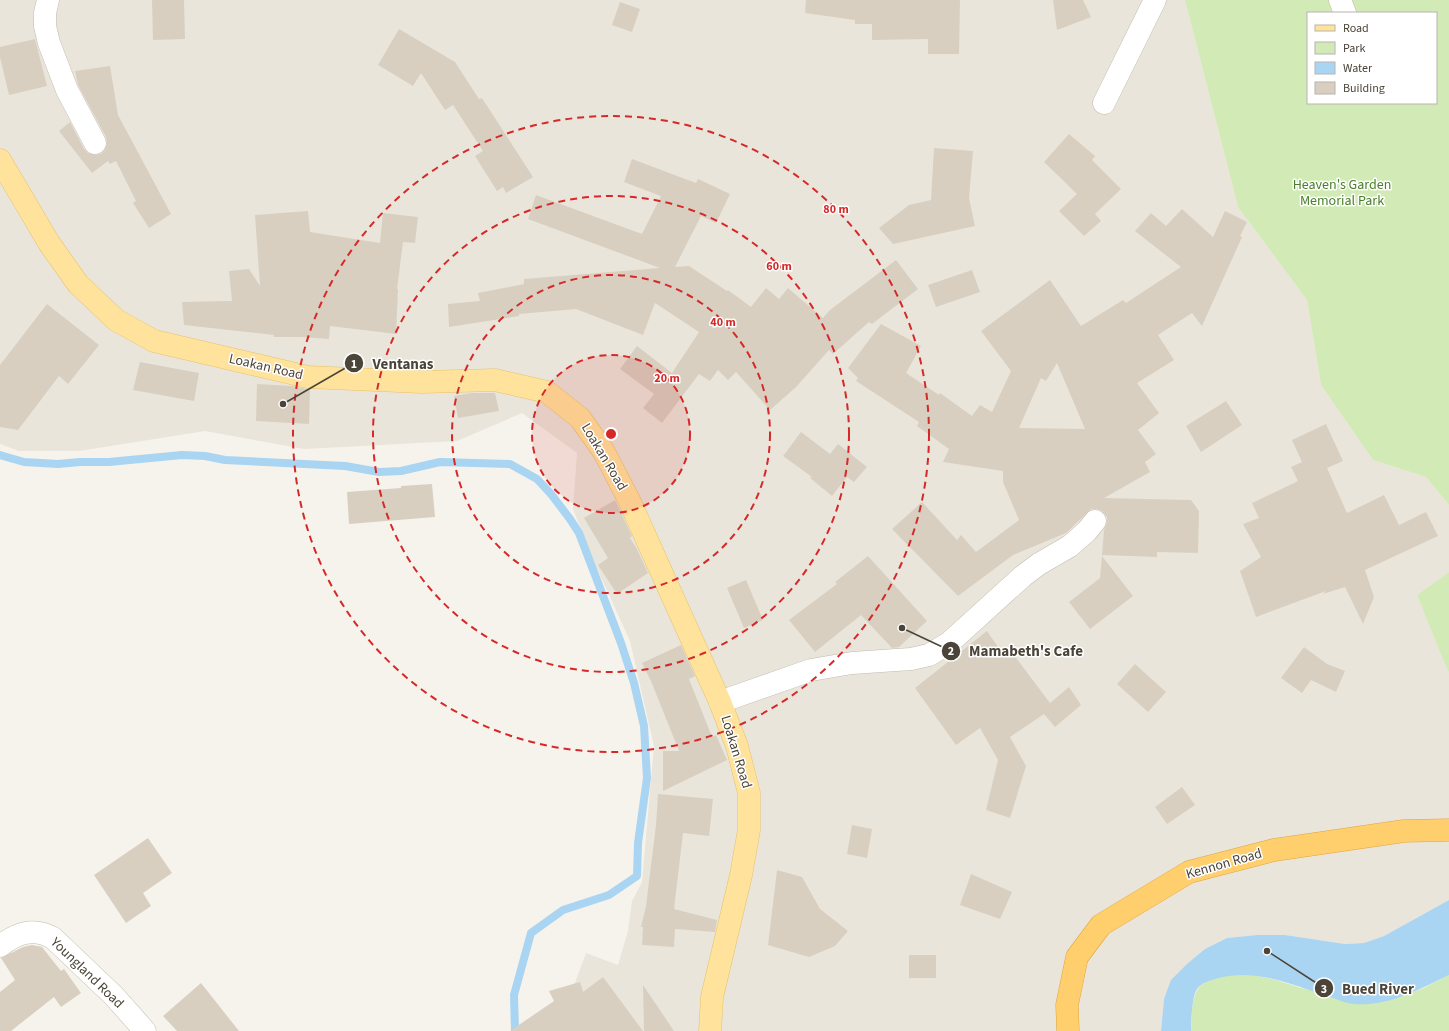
<svg xmlns="http://www.w3.org/2000/svg" width="1449" height="1031" font-family="'Source Sans 3',sans-serif">
<rect width="100%" height="100%" fill="#f6f3ec"/>
<path fill="#eae5da" d="M0,0H1185L1238,207L1307,300L1321,385L1373,460L1426,477L1449,505V572L1417,595L1449,671V900L1384,936L1364,943L1345,944L1285,935H1257L1227,938L1205,949L1188,963L1164,999L1161,1031H581L565,1010L586,953L618,965L628,931L632,901L642,882L654,746L630,641L594,562L573,509L577,453L522,413L457,441L304,449L205,431L79,451H19L0,444Z"/>
<path fill="#d2eab5" fill-rule="evenodd" d="M1185,0H1449V505L1426,477L1373,460L1321,385L1307,300L1238,207ZM1308,13H1436V103H1308Z
M1449,572V671H1448L1417,595Z
M1230,975H1253L1276,980L1301,988L1378,1003L1400,997L1424,988L1449,975V1031H1191C1192,1019 1191,990 1203,984C1210,979 1221,977 1230,975Z"/>
<path fill="#a9d4f2" d="M1449,900V975C1420,989 1388,1007 1354,1004C1345,1003 1336,999 1328,996C1291,985 1254,967 1215,979C1209,981 1201,983 1197,989C1192,996 1191,1022 1191,1031H1161L1164,999L1171,980L1188,963L1205,949L1227,938L1257,935H1285L1345,944L1364,943L1384,936Z"/>
<g fill="none" stroke-linecap="round" stroke-linejoin="round">
<path stroke="#a9d4f2" stroke-width="8" d="M0,455L24,462L58,464L80,462H109L182,455L205,456L225,460L345,466L379,472L401,471L440,462L510,464L537,479L551,494L570,519L579,533L621,643L634,683L644,726L647,778L638,843L637,876L609,895L563,910L531,933L514,995L515,1031"/>
</g>
<path fill="#d8cfc1" fill-rule="evenodd" d="M152,0H184L185,39L153,40Z
M806,0H960L959,54H928V39L872,40V24H855V20L805,13Z
M1053,0H1083L1091,17L1057,30Z
M620,2L640,9L632,32L612,25Z
M399,29L455,62L479,99L482,98L533,177L506,193L503,187L497,191L475,156L483,151L453,105L445,110L421,73L413,86L378,65Z
M35,39L47,86L9,95L0,57V47Z
M110,66L118,115L171,214L149,228L133,203L136,201L116,161L110,164L108,161L92,173L59,131L70,122L84,149L88,153L95,155L101,154L105,150L107,144L106,137L78,85L75,71Z
M1069,134L1095,156L1092,160L1121,189L1095,214L1101,221L1084,236L1059,211L1077,194L1044,162Z
M934,148L973,151L969,198L975,226L893,244L879,228L909,205L931,200Z
M632,159L696,183L698,179L730,194L716,223L701,216L675,267L689,266L727,291L728,290L751,307L766,288L779,299L788,288L823,318L830,310L896,260L918,289L872,324L869,322L833,354L829,350L796,387L770,410L736,372L728,380L718,370L710,381L699,374L662,423L643,408L654,394L620,369L637,346L672,373L699,332L655,303L643,335L576,309L519,314V316L449,327L448,304L480,301L478,293L524,284V279L660,268L528,219L536,195L642,234L661,196L624,182Z
M1182,209L1213,237L1225,211L1247,222L1240,236L1242,237L1202,326L1192,313L1158,335L1174,360L1137,383L1159,413L1138,430L1156,454L1145,462L1150,472L1104,498L1191,500L1199,511L1198,553L1157,552V557L1102,555L1104,530L1107,522V517L1102,511L1096,509H1091L1066,533L1013,555L958,596L892,529L922,502L957,540L961,535L976,552L1019,520L1003,482V471L943,462L949,449L917,426L919,422L856,381L858,378L848,368L881,324L921,346L906,373L939,395L940,393L972,416L980,405L992,412L1011,371L981,331L1050,280L1081,326L1123,300L1126,303L1181,267L1135,231L1151,213L1166,226ZM1057,363L1085,429L1019,428L1041,378L1046,381Z
M308,211L310,232L380,243L383,213L418,217L415,243L403,242L397,289H398L396,334L330,326L329,339L302,337H274V335L184,325L182,302L232,301L229,271L249,269L260,286L255,215Z
M972,270L980,292L936,307L928,285Z
M47,304L99,345L68,384L59,376L18,430L0,427V365Z
M140,362L199,373L194,401L133,390Z
M257,384L292,386L310,390L309,424L256,421Z
M471,393H495L499,411L458,418L454,396Z
M1226,401L1242,425L1201,452L1186,426Z
M1326,424L1343,461L1327,468L1347,513L1384,495L1399,525L1426,512L1438,536L1365,570L1374,597L1363,624L1345,587L1323,594L1326,591L1256,617L1240,571L1261,557L1243,524L1259,518L1252,503L1298,481L1291,467L1302,462L1292,440Z
M801,432L830,454L838,444L867,467L854,482L847,477L832,496L810,478L812,477L783,456Z
M432,484L435,517L349,524L347,492L401,488V486Z
M615,500L632,536L630,538L637,549L648,573L617,594L598,565L608,558L584,518Z
M868,556L927,621L899,647L892,648L861,615L815,652L789,620L837,584L835,582Z
M1102,556L1133,596L1090,629L1069,602L1100,578Z
M746,580L763,620L744,628L727,588Z
M987,631L1004,656L1011,651L1050,703L1069,687L1081,705L1055,727L1044,714L1010,737L1026,766L1010,818L986,810L998,760L980,728L956,745L915,688Z
M681,645L695,676L689,679L712,737L716,735L727,760L663,791V751H679L651,681L642,663Z
M1304,647L1327,664L1345,671L1336,692L1311,680L1302,693L1281,678Z
M1135,664L1166,692L1148,712L1117,684Z
M1182,787L1195,805L1167,824L1155,807Z
M658,794L713,799L709,836L683,833L674,909L717,920L715,932L675,929L674,947L642,945L643,927H641L646,906L656,825Z
M852,825L872,829L867,858L847,854Z
M148,838L172,873L143,893L151,906L126,923L94,875Z
M777,870L802,877L820,909L848,931L835,946L809,957L768,945Z
M971,874L1012,892L1000,919L960,905Z
M32,945L42,947L61,971L64,969L81,993L61,1007L54,997L11,1031H0V992L15,980L1,958L23,947Z
M909,955H936V978H909Z
M603,977L643,1031H510L554,1001L549,991L580,982L583,992Z
M201,983L239,1031H177L163,1016Z
M643,985L674,1031H644Z"/>
<g fill="none" stroke-linecap="round" stroke-linejoin="round">
<defs>
<path id="street" d="M48,0L45,13V26L49,43L67,90L95,143
M1340,0L1345,13
M1104,103L1155,0
M720,702L811,670L852,663L911,659L929,655L949,643L1023,576L1039,564L1070,546L1087,531L1095,521
M0,946C17,933 33,927 53,938L114,996L145,1031"/>
<path id="primary" d="M0,160L49,243L78,284L116,320L154,341L308,377L422,382L495,380L547,392L580,418L604,452L629,500L720,702L737,746L749,793V830L741,875L712,997L710,1031"/>
<path id="highway" d="M1068,1031L1067,1005L1077,957L1101,925L1189,872L1274,850L1404,831L1449,830"/>
</defs>
<use href="#street" stroke="#c2bbae" stroke-width="23"/>
<use href="#primary" stroke="#e6c16a" stroke-width="23"/>
<use href="#highway" stroke="#e0a43c" stroke-width="23"/>
<use href="#street" stroke="#fff" stroke-width="22"/>
<use href="#primary" stroke="#ffe39c" stroke-width="22"/>
<use href="#highway" stroke="#ffcf6e" stroke-width="22"/>
</g>
<circle cx="611" cy="434" r="79" fill="#d62828" fill-opacity=".12"/>
<g fill="none" stroke="#d62828" stroke-width="2" stroke-dasharray="7 5">
<circle cx="611" cy="434" r="79"/>
<circle cx="611" cy="434" r="159"/>
<circle cx="611" cy="434" r="238"/>
<circle cx="611" cy="434" r="318"/>
</g>
<g text-anchor="middle" dominant-baseline="central" stroke-width="3" stroke-linejoin="round" paint-order="stroke">
<g font-size="14" fill="#4a7f2a" stroke="#fff">
<text x="1342" y="185">Heaven's Garden<tspan x="1342" dy="16">Memorial Park</tspan></text>
</g>
<g font-size="14" fill="#4b4439" stroke="#fff">
<text transform="translate(266 367) rotate(13)">Loakan Road</text>
<text transform="translate(604 457) rotate(59)">Loakan Road</text>
<text transform="translate(736 752) rotate(73)">Loakan Road</text>
<text transform="translate(1224 864) rotate(-16)">Kennon Road</text>
<text transform="translate(87 973) rotate(44)">Youngland Road</text>
</g>
</g>
<circle cx="611" cy="434" r="6" fill="#d62828" stroke="#fff" stroke-width="2"/>
<g font-size="12" text-anchor="middle" font-weight="bold" fill="#d62828" stroke="#fff" stroke-width="3" stroke-linejoin="round" paint-order="stroke">
<text x="836" y="213">80 m</text>
<text x="779" y="270">60 m</text>
<text x="723" y="326">40 m</text>
<text x="667" y="382">20 m</text>
</g>
<path fill="none" stroke="#4b4439" stroke-width="1.5" d="M283 404L354 363M902 628L951 651M1267 951L1324 988"/>
<g fill="#4b4439" stroke="#fff" stroke-width="1.5">
<circle cx="283" cy="404" r="4"/>
<circle cx="902" cy="628" r="4"/>
<circle cx="1267" cy="951" r="4"/>
<circle cx="354" cy="363" r="10"/>
<circle cx="951" cy="651" r="10"/>
<circle cx="1324" cy="988" r="10"/>
</g>
<g font-size="12" text-anchor="middle" font-weight="bold" fill="#fff">
<text x="354" y="368">1</text>
<text x="951" y="655">2</text>
<text x="1324" y="993">3</text>
</g>
<g font-size="15" text-anchor="middle" font-weight="bold" fill="#4b4439" stroke="#fff" stroke-width="3" stroke-linejoin="round" paint-order="stroke">
<text x="403" y="369">Ventanas</text>
<text x="1026" y="656">Mamabeth's Cafe</text>
<text x="1378" y="994">Bued River</text>
</g>
<rect x="1307" y="12" width="130" height="92" fill="#ffffff" stroke="#b7b4b0"/>
<rect x="1315" y="25" width="20" height="6" fill="#ffe39c" stroke="#b7b4b0"/>
<text x="1343" y="32" font-size="12" fill="#4b4439">Road</text>
<rect x="1315" y="42" width="20" height="12" fill="#d2eab5" stroke="#b7b4b0"/>
<text x="1343" y="52" font-size="12" fill="#4b4439">Park</text>
<rect x="1315" y="62" width="20" height="12" fill="#a9d4f2" stroke="#b7b4b0"/>
<text x="1343" y="72" font-size="12" fill="#4b4439">Water</text>
<rect x="1315" y="82" width="20" height="12" fill="#d8cfc1" stroke="#b7b4b0"/>
<text x="1343" y="92" font-size="12" fill="#4b4439">Building</text>
</svg>
